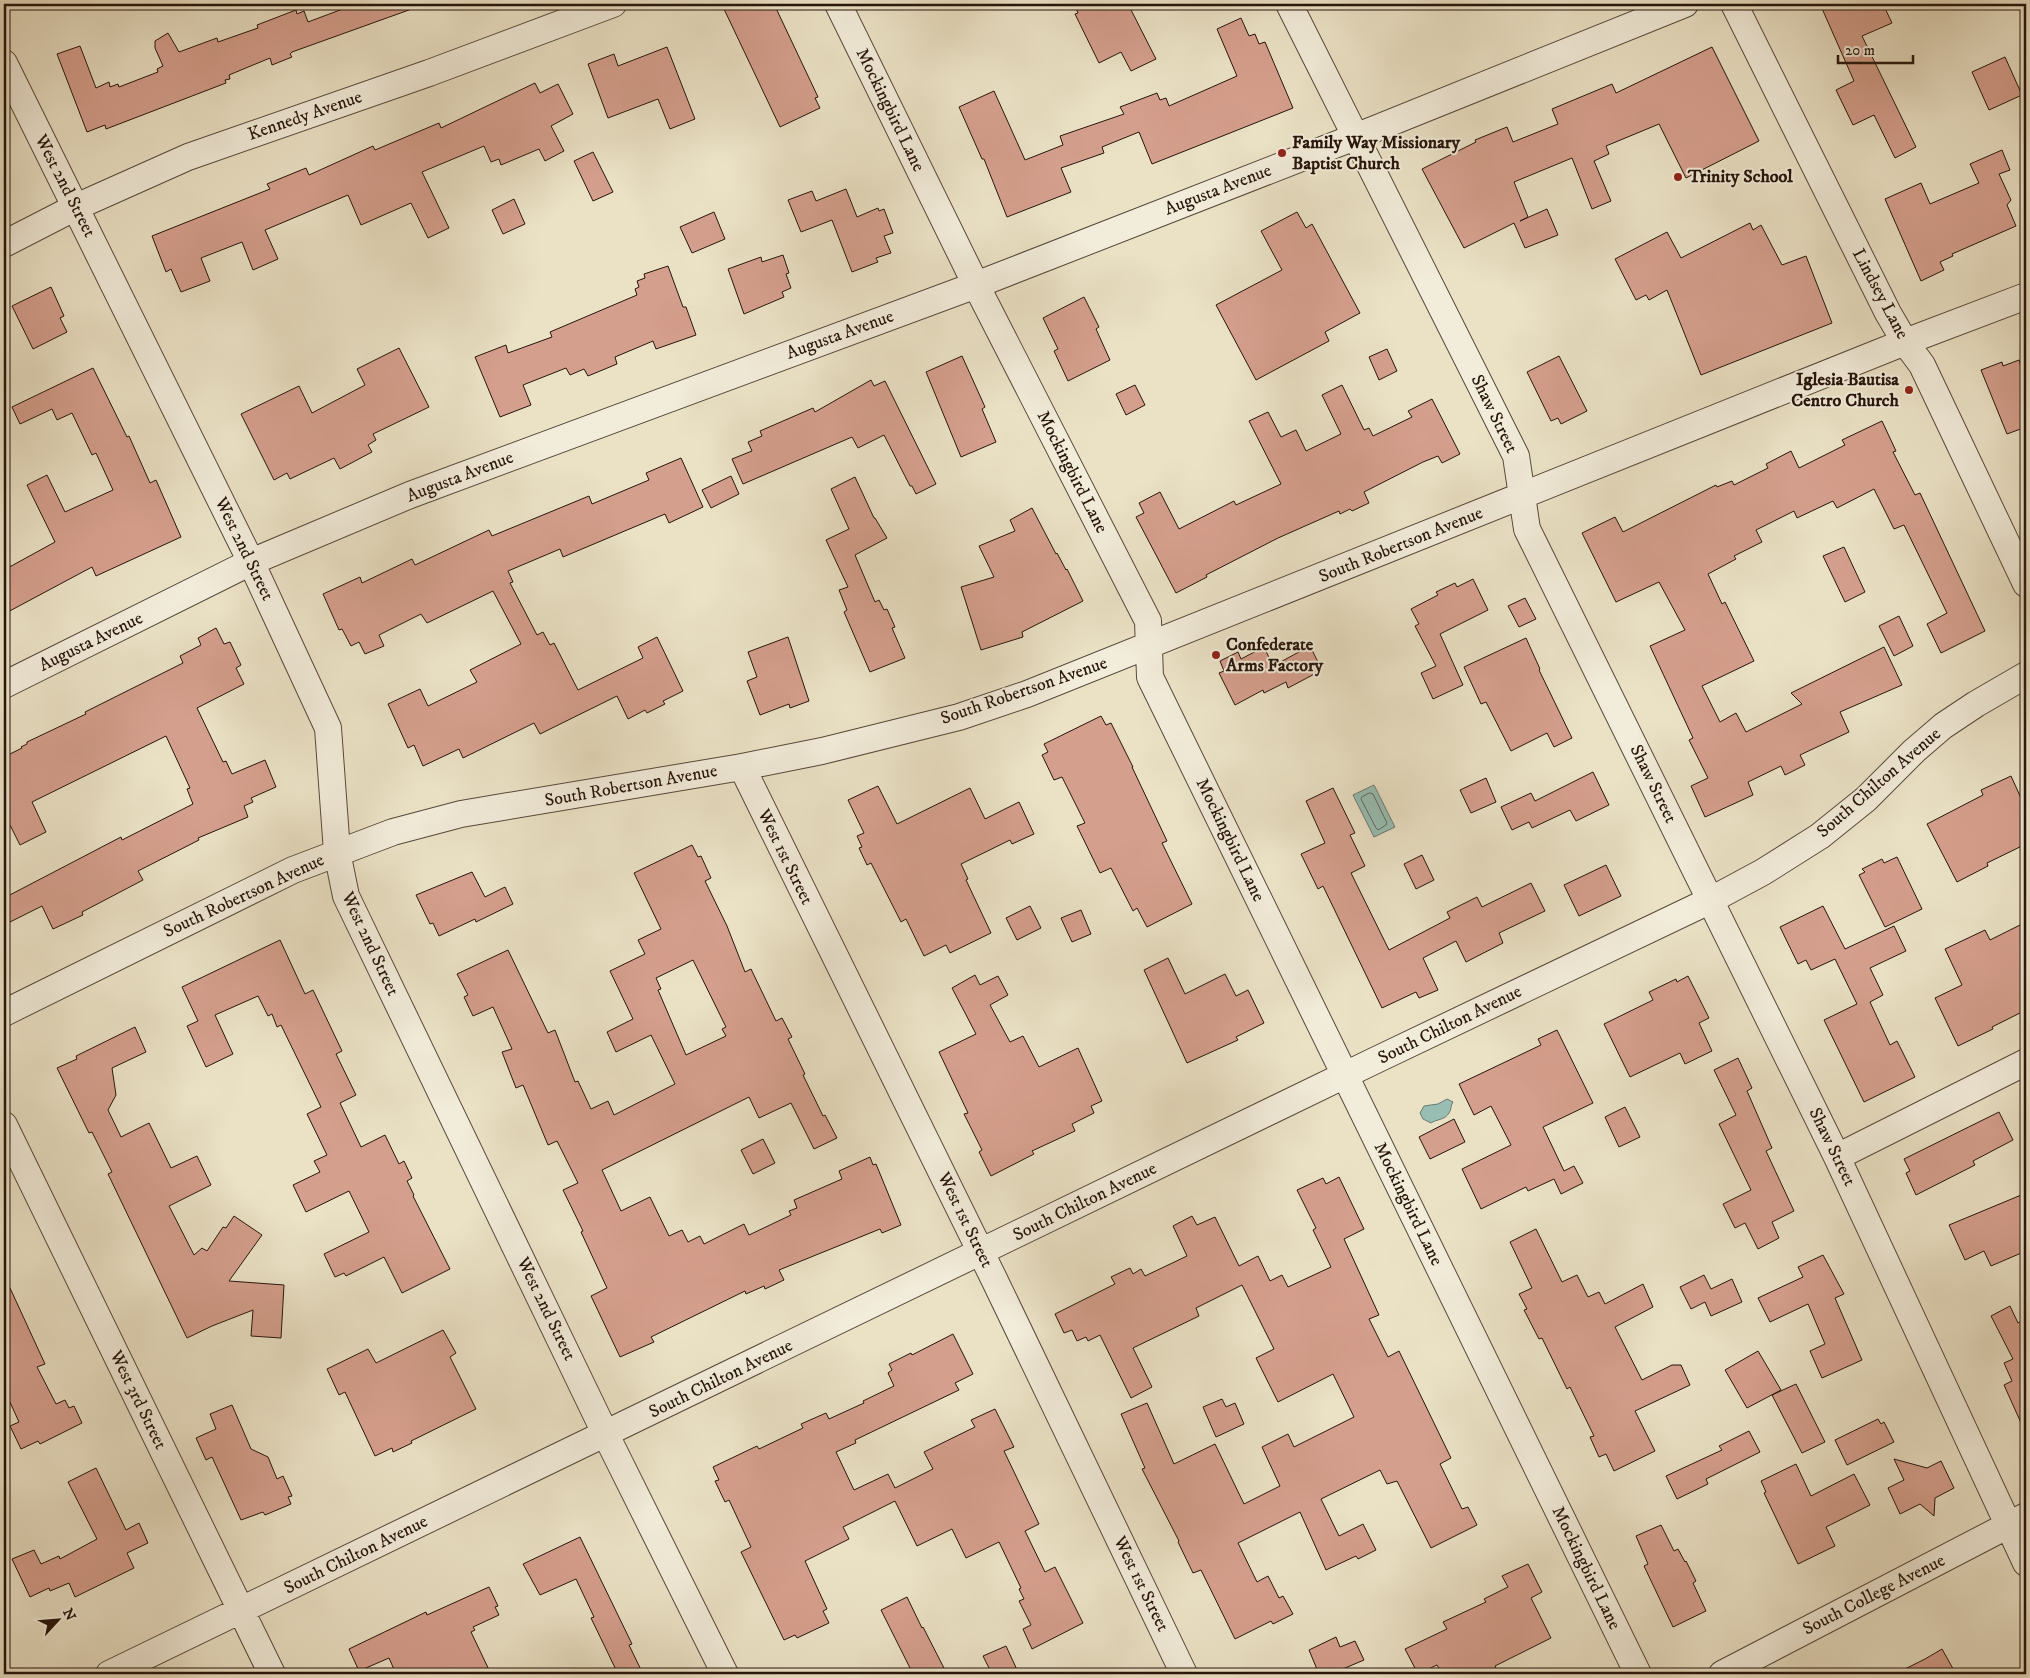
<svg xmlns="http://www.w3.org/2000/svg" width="2030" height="1678" font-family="'IM FELL DW Pica',serif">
<rect width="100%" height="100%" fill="#ebe2c6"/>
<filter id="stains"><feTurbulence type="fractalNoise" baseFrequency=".004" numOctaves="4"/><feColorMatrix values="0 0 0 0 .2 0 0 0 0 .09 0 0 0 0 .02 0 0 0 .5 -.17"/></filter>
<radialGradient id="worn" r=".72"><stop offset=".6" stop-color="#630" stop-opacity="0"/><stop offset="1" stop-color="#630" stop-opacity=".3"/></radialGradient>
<path fill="#98beb3" stroke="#6a7a70" d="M1374,785L1395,827L1374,837L1353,795Z
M1447,1099L1453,1102C1450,1106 1452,1109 1449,1113C1445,1120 1437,1119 1431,1123L1423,1119L1420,1113L1424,1106L1438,1104Z"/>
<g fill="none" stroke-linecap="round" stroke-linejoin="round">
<path stroke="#5f6a5f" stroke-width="1" d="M1370,793L1373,794L1387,823L1386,825L1378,830L1376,828L1361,799L1362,797Z"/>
</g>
<path fill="#d59f8d" stroke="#26150b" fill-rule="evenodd" d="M356,4H419L420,6L292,52L290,54L292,57L272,65L270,58L229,75L230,79L225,80L226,83L106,129L105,125L87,132L57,54L80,46L96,88L109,82L110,87L118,84L119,87L158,72L157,69L163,66L155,48V41L168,33L179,52L217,38L218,42L258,28L257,25L296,10L297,14L304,11L308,22Z
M735,4H774L818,97L815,98L820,108L780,127L724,9Z
M1074,4H1128L1156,59L1131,71L1121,52L1099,63L1075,14L1078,13Z
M1820,4H1883L1892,23L1862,36L1916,147L1895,158L1874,115L1853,125L1836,90L1854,81Z
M1241,18L1249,36L1255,34L1259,44L1265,42L1293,108L1152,164L1139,132L1102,147L1104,153L1061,168L1071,192L1007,217L984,159H982L959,107L994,91L1025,160L1063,145L1060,136L1124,114L1120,107L1157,93L1160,100L1166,98L1169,106L1237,76L1217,29Z
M667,47L695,119L670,129L658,99L608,118L588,64L614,54L618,66Z
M1712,47L1759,141L1686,178L1659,124L1606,146L1609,154L1594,161L1611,201L1592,209L1572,158L1514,182L1528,217L1520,221L1547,209L1558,235L1525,248L1514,223L1464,248L1422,169L1476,142L1475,140L1507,127L1513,142L1558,124L1552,109L1612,84L1616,93Z
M2005,57L2022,95L1989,110L1972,72Z
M535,83L540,93L558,84L573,114L551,126L564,151L545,161L539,149L501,165L499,159L491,162L484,146L422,172L449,228L428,238L411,203L361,225L348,195L265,230L278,259L253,270L242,242L201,258L210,281L181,292L171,269L166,272L152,236L270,189L267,184L306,168L309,175L373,146L375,150L439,123L441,128Z
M2002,150L2010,170L1999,174L2011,200L2007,205L2016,226L1952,254L1953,256L1940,262L1944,270L1921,281L1885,199L1921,183L1930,204L1979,183L1970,164Z
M593,152L613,192L593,201L574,161Z
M846,189L857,217L878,208L879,211L884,209L893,233L884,236L891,253L876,258L878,262L852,272L832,220L801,232L788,200L812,191L816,201Z
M514,199L525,224L503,234L492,210Z
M714,212L725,239L692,253L680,227Z
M1297,212L1306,228L1312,224L1360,313L1325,332L1329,341L1256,380L1216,305L1282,270L1261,231Z
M1750,223L1753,230L1761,225L1782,265L1806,256L1832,323L1701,375L1667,290L1649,300L1646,295L1636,300L1615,259L1667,232L1681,258Z
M783,255L789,273L786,274L791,288L782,292L784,297L744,314L728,269L761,257L762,262Z
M668,266L683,307H686L696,335L656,349L653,341L615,357L617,364L588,376L584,369L570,375L566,368L523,385L531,405L500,417L475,357L506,345L508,353L552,337L550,332L637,295L635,289L639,287L637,281L645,278L644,274Z
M51,287L64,316L60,318L67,332L33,349L12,306Z
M1084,297L1099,327L1096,329L1110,360L1068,381L1054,351L1058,349L1043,318Z
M399,348L429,407L373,434L376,440L368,445L372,452L340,469L334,458L290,479L287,473L274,480L241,414L299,386L312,413L365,385L357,369Z
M1387,349L1397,371L1379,380L1369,357Z
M962,356L985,407L982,409L996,442L961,457L926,372Z
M1559,356L1587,411L1561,424L1558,418L1551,421L1527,372Z
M2019,360L2026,382V427L2007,434L1981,370L2002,362L2003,366Z
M93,368L127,437L129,436L150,483L156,480L181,537L96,576L92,567L4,614V570L55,542L27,485L47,475L65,512L113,490L96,453L92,455L72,413L57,420L52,409L20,424L12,407Z
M871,380L874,386L885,381L936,484L916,494L912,486H910L884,435L858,448L852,437L743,484L732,459L752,451L748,442L762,436L760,431L813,408L815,412Z
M1135,385L1145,405L1126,415L1116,394Z
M1342,385L1364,430L1369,428L1373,436L1412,417L1408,411L1432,399L1460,454L1442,463L1438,456L1423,462L1364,492L1369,503L1352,511L1350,509L1340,514L1339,511L1278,538L1206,575L1207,577L1176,593L1136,517L1144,513L1139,503L1160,492L1179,529L1234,501L1236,505L1281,484L1249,421L1268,412L1281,437L1296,430L1306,451L1341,434L1322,395Z
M1882,421L1896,451L1893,452L1915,495L1920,493L1985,631L1941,653L1927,624L1947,613L1904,525L1894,529L1874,489L1837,508L1833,501L1797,518L1794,511L1756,530L1762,542L1734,556L1736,559L1708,574L1722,604L1725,602L1754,661L1702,686L1720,722L1736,713L1746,732L1802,704L1791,693L1884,647L1902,685L1840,712L1849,732L1800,755L1805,765L1785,775L1781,766L1748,782L1753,795L1705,817L1691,786L1708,778L1689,740L1693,738L1650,646L1685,630L1659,582L1616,602L1582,533L1615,517L1623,532L1716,485L1717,487L1732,481L1734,485L1768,468L1766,464L1791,451L1799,468L1845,445L1842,440Z
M681,458L703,507L669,523L665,514L563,557L560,549L508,571L513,582L510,583L537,635L543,632L550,645L554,643L578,690L643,658L638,647L657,637L683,691L663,701L665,704L647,713L645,710L628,719L617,696L540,734L534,723L463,758L459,749L423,766L414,745L408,748L388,704L420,689L428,706L477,682L470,670L521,644L493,591L427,623L421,614L379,635L384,646L365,654L359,642L351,646L342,629L339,630L323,594L360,577L362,583L412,559L415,565L489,530L492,536L589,496L592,504L649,480L646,473Z
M731,476L739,494L711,508L702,490Z
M855,477L874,518H875L887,538L855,555L875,602L879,600L884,610L887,609L895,627L892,628L905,658L870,672L844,612L847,610L839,590L848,587L826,540L849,529L831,489Z
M1032,508L1056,554L1057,553L1066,570L1067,569L1083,601L1022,632L1023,637L981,650L961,587L994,577L979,546L1015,531L1010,520Z
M1844,547L1865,592L1845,602L1823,556Z
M1473,579L1488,610L1440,634L1463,685L1433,699L1421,673L1436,666L1415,626L1419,624L1411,609L1438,595L1436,592L1455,583L1457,587Z
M1525,598L1536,619L1519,627L1508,606Z
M1899,616L1913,646L1894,656L1879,626Z
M216,628L224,644L230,642L241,665L236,668L244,684L197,708L223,762L226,761L232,774L265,760L276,787L251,798L253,802L244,806L248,817L198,838L199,840L138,871L143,880L82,912L83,915L53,929L42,906L4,925V898L121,837L122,840L193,804L187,789L190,788L166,736L32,802L46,832L20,845L10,825L4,828V757L22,748L21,747L27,744V742L86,714L85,712L183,663L180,656L201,645L198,638Z
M788,637L809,701L790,708L789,704L760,715L747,681L757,677L748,652Z
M1526,638L1540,669L1539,670L1572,738L1554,747L1547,733L1511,751L1486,702L1481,704L1464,667Z
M1310,646L1322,670L1288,688L1286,682L1264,693L1263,690L1235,705L1219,673L1224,671L1220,661L1238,652L1241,659L1264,647L1273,666Z
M1101,716L1106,725L1111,723L1133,767H1132L1167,841L1162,843L1192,904L1147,927L1137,908L1133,911L1111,868L1100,873L1077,826L1085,823L1062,777L1054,780L1042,755L1048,752L1044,744Z
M1593,772L1609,805L1576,821L1570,810L1532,828L1529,822L1512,830L1501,807L1531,793L1535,801Z
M2011,776L2026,809V844L1987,863L1988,866L1957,882L1927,824L1983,795L1981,790Z
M1486,778L1496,802L1471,813L1460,790Z
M878,786L897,824L970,788L985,819L1019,802L1034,834L1012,844L1010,840L961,864L968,879L966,880L991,933L950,953L946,945L924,956L906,919L901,922L871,863L867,865L859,848L862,847L857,836L864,833L848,800Z
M1333,788L1355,833L1350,835L1365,866L1351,873L1389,950L1450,918L1447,912L1477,897L1482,907L1531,883L1545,911L1499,933L1503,943L1466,962L1456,941L1423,958L1438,990L1419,998L1416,992L1382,1008L1323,886L1318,889L1301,854L1325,843L1306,801Z
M692,845L698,857L701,856L711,878L705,881L727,926L745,972L751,969L776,1021L782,1018L792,1037L788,1039L805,1074L803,1075L823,1116L825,1115L837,1138L814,1149L791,1103L759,1118L749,1097L602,1170L621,1211L650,1197L669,1236L682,1230L688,1242L700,1236L704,1244L744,1224L749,1235L791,1215L789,1211L797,1208L794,1200L842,1179L839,1171L870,1157L873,1165L876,1164L901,1225L882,1233L880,1229L779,1270L784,1280L765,1289L764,1286L746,1294L745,1291L651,1337L654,1342L620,1357L591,1296L607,1288L581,1232L583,1231L563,1190L578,1183L557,1141L548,1145L523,1085L516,1088L502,1052L512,1049L493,1007L473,1016L464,997L468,995L457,974L508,950L548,1033L555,1030L575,1082L578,1081L591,1109L608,1101L614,1115L675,1084L651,1035L616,1052L607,1032L633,1019L610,971L645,954L638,940L661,929L634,873ZM693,960L726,1027L722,1029L726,1036L686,1055L658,990L661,989L656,978Z
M1422,855L1434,880L1416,889L1404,864Z
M1897,857L1922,909L1885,927L1859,875L1865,872L1862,869L1882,859L1884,863Z
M1606,865L1621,896L1579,916L1564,885Z
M472,872L485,897L505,887L513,904L476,922L475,919L439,936L433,923L430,924L416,895Z
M1030,906L1041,928L1017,940L1006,918Z
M1823,906L1845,949L1894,926L1906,951L1870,968L1883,995L1870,1002L1890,1045L1897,1041L1915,1077L1864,1102L1824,1020L1857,1004L1835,959L1811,970L1806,960L1798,964L1780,927Z
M1081,910L1091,934L1072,942L1061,918Z
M2026,922V1010L1992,1027L1993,1029L1958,1046L1935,998L1962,985L1945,949L1985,930L1990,940Z
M280,940L305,994L313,990L342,1051L336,1054L356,1095L340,1103L361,1147L385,1135L399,1164L404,1161L412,1178L407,1181L414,1195L413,1196L450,1269L402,1293L384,1257L346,1276L344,1273L335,1277L324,1254L369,1232L349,1191L306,1212L293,1185L320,1172L314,1161L327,1155L307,1114L321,1107L281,1025L277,1027L272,1014L268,1016L258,996L215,1015L233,1054L206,1067L187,1026L198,1021L182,987Z
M1168,958L1185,994L1225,974L1236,996L1248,990L1264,1023L1236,1037L1238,1040L1187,1063L1144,970Z
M975,975L980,985L998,976L1008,995L990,1005L1010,1042L1023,1036L1039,1067L1078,1048L1102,1101L1091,1106L1094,1113L1072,1124L1075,1131L1032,1151L1034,1154L991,1176L979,1152L982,1150L964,1114L968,1113L939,1052L976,1034L952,988Z
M1688,976L1709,1018L1699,1023L1712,1051L1685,1064L1680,1053L1630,1077L1604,1024L1653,1000L1649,992L1676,979L1677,982Z
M135,1027L146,1052L112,1068L116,1095L108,1110L121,1137L149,1123L171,1168L197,1156L211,1185L169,1206L194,1255L202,1248L207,1251L223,1227L226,1228L234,1216L262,1235L229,1281L284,1285L281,1338L251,1336L253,1310L212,1326L187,1338L108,1174L112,1172L92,1132L89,1133L57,1068L77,1059L76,1056Z
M1557,1030L1593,1103L1543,1127L1564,1171L1574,1166L1583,1183L1561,1194L1554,1179L1528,1191L1526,1187L1481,1209L1462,1169L1511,1145L1491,1106L1474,1115L1459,1084L1541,1045L1538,1039Z
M1738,1058L1752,1088L1747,1091L1772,1148L1766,1151L1794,1211L1772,1222L1779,1238L1758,1249L1745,1223L1735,1228L1723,1204L1751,1190L1719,1124L1736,1115L1714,1070Z
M1625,1107L1640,1137L1619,1147L1605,1117Z
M1999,1112L2013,1140L1973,1161L1975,1165L1916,1195L1906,1173L1910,1171L1904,1159Z
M1454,1119L1465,1142L1430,1159L1419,1137Z
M763,1139L775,1163L753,1174L741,1150Z
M1339,1177L1364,1229L1344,1239L1379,1315L1369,1319L1388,1357L1399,1351L1451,1458L1440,1464L1462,1509L1468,1507L1477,1525L1431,1548L1397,1481L1387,1484L1380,1470L1321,1499L1339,1536L1363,1524L1376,1550L1358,1559L1356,1556L1326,1570L1300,1512L1238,1543L1257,1582L1268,1576L1279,1598L1283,1596L1293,1614L1273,1624L1271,1621L1235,1639L1201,1570L1193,1573L1178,1542L1179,1541L1142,1469L1145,1468L1121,1414L1147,1403L1174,1464L1215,1444L1244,1504L1280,1486L1262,1447L1288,1434L1294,1447L1354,1417L1333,1374L1278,1402L1256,1358L1274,1349L1242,1285L1196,1308L1199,1316L1133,1348L1152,1387L1131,1398L1100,1335L1088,1341L1086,1337L1077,1341L1072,1330L1064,1333L1055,1314L1115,1284L1111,1277L1130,1268L1133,1274L1141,1269L1145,1276L1187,1256L1173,1226L1192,1216L1197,1225L1215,1217L1239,1266L1258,1256L1270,1281L1282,1275L1288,1287L1331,1267L1313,1230L1316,1228L1297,1190L1323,1178L1326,1184Z
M2026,1193V1251L1991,1266L1984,1251L1965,1260L1949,1225Z
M1536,1229L1562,1282L1577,1275L1588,1297L1599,1292L1605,1304L1643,1284L1653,1307L1615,1327L1642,1380L1672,1365H1681L1690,1385L1635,1411L1655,1451L1614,1471L1606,1454L1599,1457L1590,1437L1594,1436L1570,1387L1567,1389L1542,1338L1539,1339L1524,1310L1527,1309L1519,1294L1532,1288L1510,1242Z
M1823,1255L1844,1294L1835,1298L1862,1360L1822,1378L1810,1351L1825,1344L1808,1304L1770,1322L1758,1298L1803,1277L1798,1267Z
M4,1275L45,1364L37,1367L56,1404L65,1400L69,1408L74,1406L82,1423L40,1444L38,1441L21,1449L10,1426L19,1422L4,1389Z
M1704,1275L1711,1289L1732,1279L1742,1302L1711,1316L1705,1302L1691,1309L1680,1287Z
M2010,1306L2018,1323L2026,1318V1434L2004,1385L2012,1381L2004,1363L2013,1359L1991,1316Z
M443,1330L456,1353L450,1357L476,1409L411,1441L412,1443L393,1452L392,1448L375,1456L345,1392L339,1395L327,1369L368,1349L376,1363Z
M953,1334L973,1374L955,1383L959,1390L855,1440L856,1443L836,1452L854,1490L888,1474L895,1488L933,1469L924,1452L975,1427L971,1420L995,1409L1014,1447L1004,1451L1039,1524L1025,1531L1045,1572L1055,1567L1083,1623L1032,1649L1023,1629L1031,1625L1019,1601L1024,1599L1019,1589L1021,1588L999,1542L966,1558L952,1529L917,1546L895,1501L843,1527L849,1539L805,1561L827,1609L823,1611L829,1623L797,1638L795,1635L784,1640L741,1552L751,1547L729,1500L725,1502L715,1481L719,1480L713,1467L757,1446L759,1449L803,1428L801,1424L826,1413L829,1419L864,1403L863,1401L894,1386L888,1373L892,1370L889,1364L911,1353L912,1355Z
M1758,1351L1781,1390L1747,1408L1725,1370Z
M1796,1384L1825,1442L1802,1453L1772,1395Z
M1222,1399L1226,1407L1235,1403L1244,1424L1216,1437L1203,1407Z
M232,1405L251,1449L268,1457L277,1479L283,1476L292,1496L288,1497L291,1504L265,1515L263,1512L241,1520L212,1457L206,1460L196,1438L216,1429L210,1414Z
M1878,1419L1881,1424L1884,1422L1894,1442L1847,1465L1835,1440Z
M1749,1431L1760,1452L1706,1479L1708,1484L1677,1499L1666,1476L1722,1450L1719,1446Z
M1894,1459L1927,1468L1941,1461L1954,1488L1935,1498L1934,1516L1920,1504L1900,1514L1888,1488L1904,1480Z
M1796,1464L1811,1496L1854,1474L1870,1505L1826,1527L1835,1546L1798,1564L1764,1493L1766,1492L1761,1481Z
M96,1468L126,1530L139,1523L148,1543L127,1553L134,1568L75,1597L69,1583L50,1591L49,1588L30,1597L12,1559L34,1550L41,1564L59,1556L60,1559L97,1539L68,1482Z
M1661,1525L1674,1551L1678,1549L1685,1562L1686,1561L1696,1581L1693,1583L1706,1611L1673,1627L1644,1566L1648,1564L1636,1536Z
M580,1537L632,1644L629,1645L643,1674H618L591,1618L594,1617L576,1579L540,1595L523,1564Z
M1528,1564L1542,1592L1531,1598L1551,1638L1495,1666L1499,1674H1442L1437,1665L1418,1674L1405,1649L1447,1629L1443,1622L1486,1602L1484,1599L1508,1587L1502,1576Z
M489,1587L498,1606L495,1607L499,1615L473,1627L475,1630L471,1632L491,1674H396L389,1658L359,1671L349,1649L426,1612L427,1615Z
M907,1597L922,1628L923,1627L947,1674H913L881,1610Z
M1336,1637L1340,1647L1355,1641L1364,1660L1331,1674H1319L1309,1650Z
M1006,1646L1019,1674H992L983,1656Z
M1942,1649L1956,1674H1895L1925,1659Z"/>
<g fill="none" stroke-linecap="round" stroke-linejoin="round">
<defs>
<path id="street" d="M838,4L976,285L1148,621L1150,677L1638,1674
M1289,4L1516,456L1527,529L1837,1157L2026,1563
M1734,4L1888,313L1905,342L1922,365L2026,584
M4,63L251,562L328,728L337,852L346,896L606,1435L725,1674
M4,244L76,207L188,157L429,73L613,4
M4,685L251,562L410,495L976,285L1355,137L1685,4
M742,767L995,1281L1184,1674
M4,1013L293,870L393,832L461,814L742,767L822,751L959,717L1027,694L1905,342L2026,296
M4,1125L272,1674
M1837,1157L2026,1062
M109,1674L1374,1061L1711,900L1763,872L1820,836L1866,799L1914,751L1943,726L1976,704L2026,675
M1722,1674L2026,1516"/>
</defs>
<use href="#street" stroke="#57483a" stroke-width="28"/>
<use href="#street" stroke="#f2ecda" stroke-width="26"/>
</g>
<g fill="#8f2418" stroke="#f2ecda" stroke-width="2">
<circle cx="1282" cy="153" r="5"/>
<circle cx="1678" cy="177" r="5"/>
<circle cx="1909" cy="390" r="5"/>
<circle cx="1216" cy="655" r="5"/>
</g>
<g text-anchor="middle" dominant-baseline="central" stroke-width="4" stroke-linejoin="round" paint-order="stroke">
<g font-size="18" fill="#26150b" stroke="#f2ecda">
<text transform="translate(890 110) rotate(64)">Mockingbird Lane</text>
<text transform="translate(305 116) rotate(-19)">Kennedy Avenue</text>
<text transform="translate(65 186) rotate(63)">West 2nd Street</text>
<text transform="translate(1218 190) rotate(-21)">Augusta Avenue</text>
<text transform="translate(1880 294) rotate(62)">Lindsey Lane</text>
<text transform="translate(840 335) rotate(-20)">Augusta Avenue</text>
<text transform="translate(1494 414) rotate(64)">Shaw Street</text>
<text transform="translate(1072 472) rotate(63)">Mockingbird Lane</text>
<text transform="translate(460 477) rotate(-21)">Augusta Avenue</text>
<text transform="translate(1401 545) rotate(-22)">South Robertson Avenue</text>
<text transform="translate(244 549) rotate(64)">West 2nd Street</text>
<text transform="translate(91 642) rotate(-26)">Augusta Avenue</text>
<text transform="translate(1024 691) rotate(-19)">South Robertson Avenue</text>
<text transform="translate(1879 783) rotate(-41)">South Chilton Avenue</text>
<text transform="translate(1653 784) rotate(64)">Shaw Street</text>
<text transform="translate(631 786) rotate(-10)">South Robertson Avenue</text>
<text transform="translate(1230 840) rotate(64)">Mockingbird Lane</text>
<text transform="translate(785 857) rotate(64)">West 1st Street</text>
<text transform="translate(244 896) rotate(-25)">South Robertson Avenue</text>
<text transform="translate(370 944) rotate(65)">West 2nd Street</text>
<text transform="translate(1450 1025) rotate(-26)">South Chilton Avenue</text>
<text transform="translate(1832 1147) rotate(64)">Shaw Street</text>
<text transform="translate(1085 1202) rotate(-26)">South Chilton Avenue</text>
<text transform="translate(1408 1204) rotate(64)">Mockingbird Lane</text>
<text transform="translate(965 1220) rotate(64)">West 1st Street</text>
<text transform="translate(546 1309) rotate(64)">West 2nd Street</text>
<text transform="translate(721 1379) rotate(-26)">South Chilton Avenue</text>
<text transform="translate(138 1400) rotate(64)">West 3rd Street</text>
<text transform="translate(356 1555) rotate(-26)">South Chilton Avenue</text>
<text transform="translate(1586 1568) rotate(64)">Mockingbird Lane</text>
<text transform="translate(1141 1584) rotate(64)">West 1st Street</text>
<text transform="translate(1874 1595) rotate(-27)">South College Avenue</text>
</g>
<g font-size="18" font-weight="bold" fill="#26150b" stroke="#f2ecda" text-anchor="start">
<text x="1292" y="143">Family Way Missionary<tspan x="1292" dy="21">Baptist Church</tspan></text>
<text x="1688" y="177">Trinity School</text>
<text x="1899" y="380" text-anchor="end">Iglesia Bautisa<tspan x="1899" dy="21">Centro Church</tspan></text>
<text x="1226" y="645">Confederate<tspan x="1226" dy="21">Arms Factory</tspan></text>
</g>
</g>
<rect width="2030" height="1678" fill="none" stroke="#ebe2c6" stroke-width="20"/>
<rect x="5" y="5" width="2020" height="1668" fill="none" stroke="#26150b" stroke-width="2.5"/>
<rect x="10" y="10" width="2010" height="1658" fill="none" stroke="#26150b"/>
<g transform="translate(58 1620) rotate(64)" stroke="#f2ecda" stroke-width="4" paint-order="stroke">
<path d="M0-4L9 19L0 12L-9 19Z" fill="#26150b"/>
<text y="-8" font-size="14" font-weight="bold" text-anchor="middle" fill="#26150b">N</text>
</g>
<path d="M1838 55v8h75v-8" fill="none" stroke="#26150b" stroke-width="2.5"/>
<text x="1845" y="55" font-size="15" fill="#26150b" stroke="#f2ecda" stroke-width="4" paint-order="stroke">20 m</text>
<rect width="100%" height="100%" filter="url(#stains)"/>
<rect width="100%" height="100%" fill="url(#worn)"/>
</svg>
